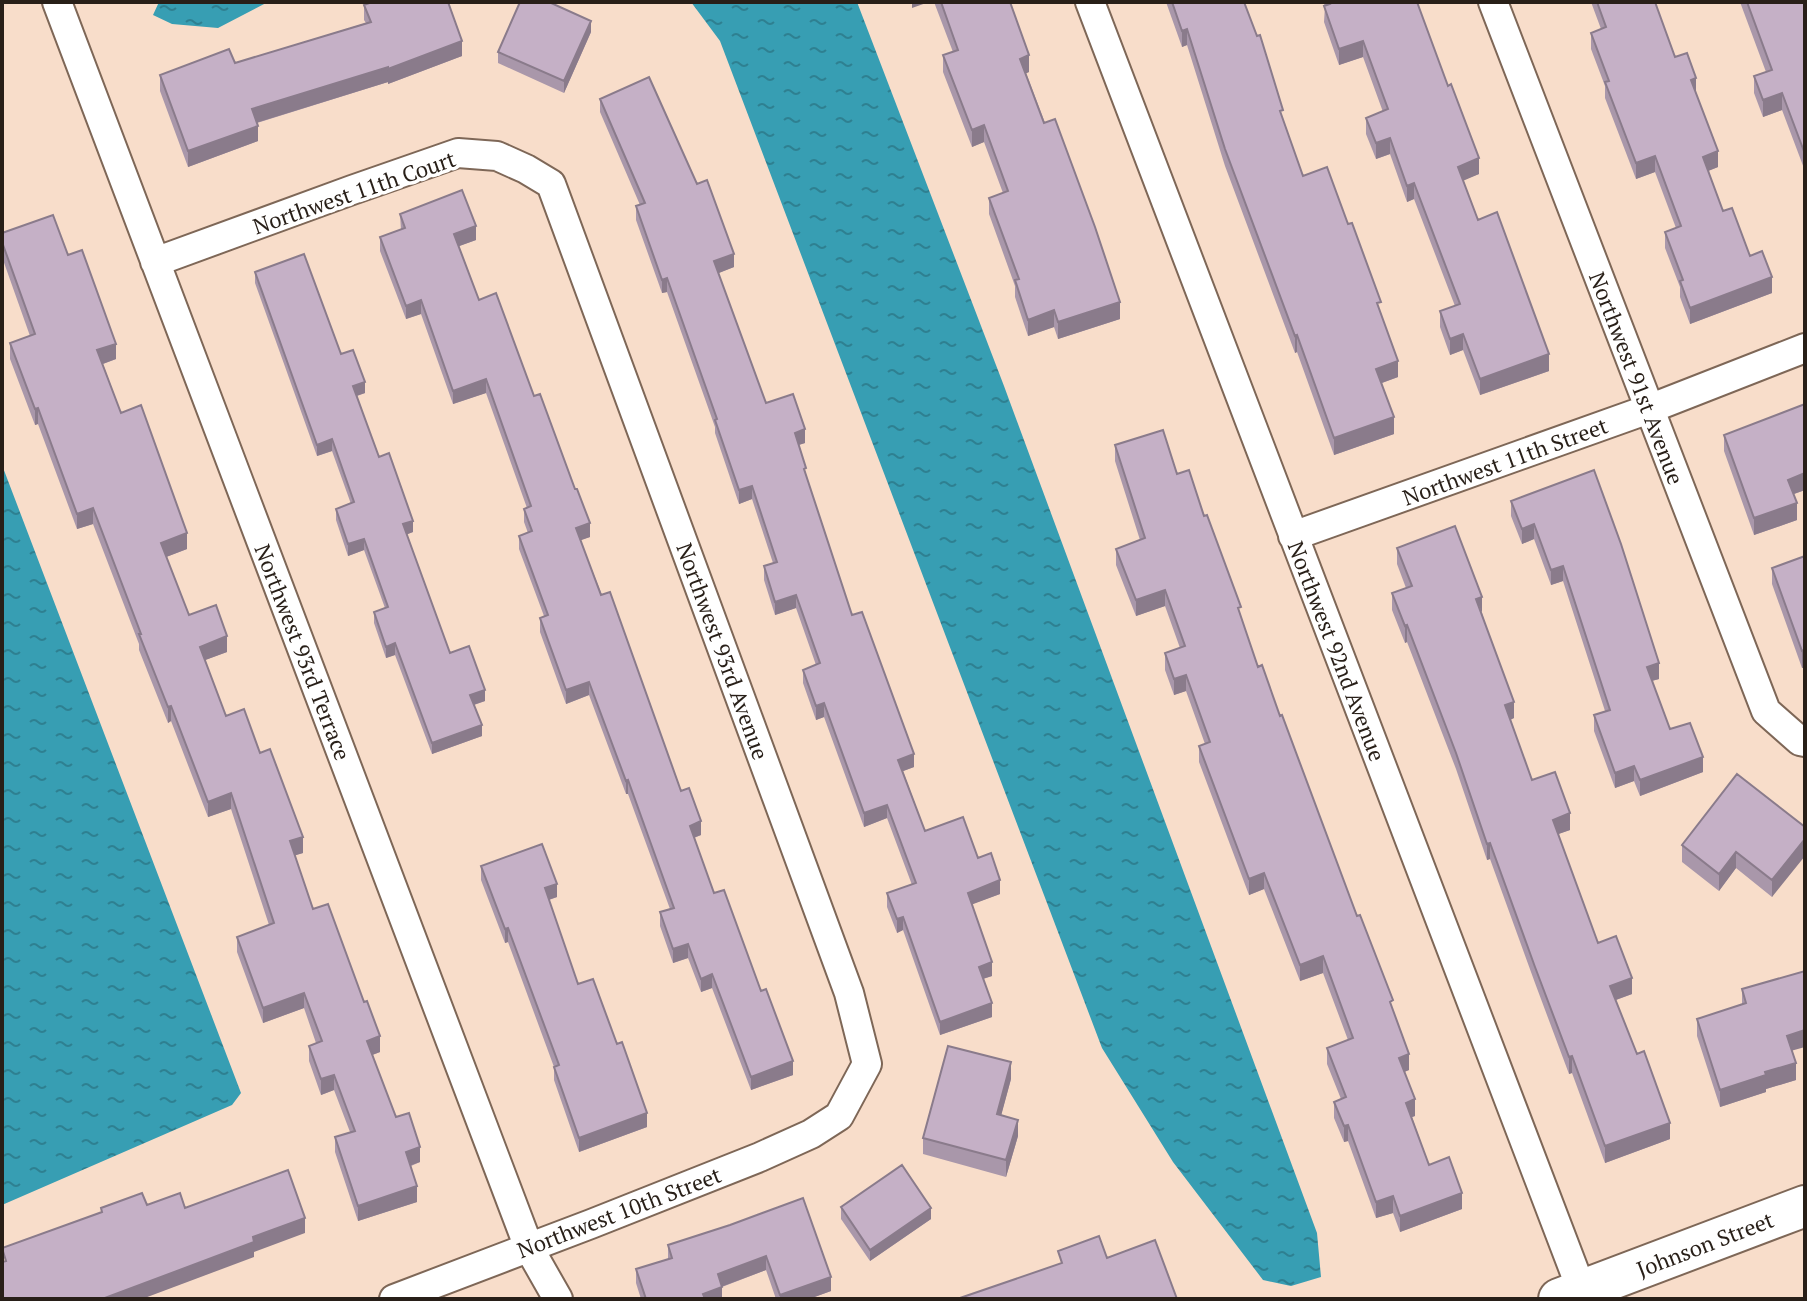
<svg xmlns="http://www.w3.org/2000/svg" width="1807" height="1301" font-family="'PT Serif',serif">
<defs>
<pattern id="water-ripples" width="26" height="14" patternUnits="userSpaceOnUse" patternTransform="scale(2)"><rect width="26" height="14" fill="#379eb3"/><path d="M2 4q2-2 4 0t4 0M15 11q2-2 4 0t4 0" fill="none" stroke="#2e8091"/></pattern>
</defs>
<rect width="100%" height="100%" fill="#f8ddca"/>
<path fill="url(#water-ripples)" d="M159,2H268L218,28L172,24L153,15Z
M691,2H857L1004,386L1317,1233L1321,1277L1291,1286L1263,1280L1173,1162L1102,1048L720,41Z
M2,465L241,1093L232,1105L2,1205Z"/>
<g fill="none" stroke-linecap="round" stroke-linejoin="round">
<defs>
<path id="street" d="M57,2L529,1248L558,1299
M1090,2L1585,1299
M1493,2L1766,711L1800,741L1805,742
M155,262L352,190L458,153L497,156L526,169L551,184L849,993L867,1064L839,1116L811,1134L760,1157L591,1224L394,1299
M1293,536L1649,409L1805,348"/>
<path id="secondary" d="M1559,1299L1805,1206"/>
</defs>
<use href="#street" stroke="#7e6757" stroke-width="32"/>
<use href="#secondary" stroke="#7e6757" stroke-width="44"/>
<use href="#street" stroke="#fff" stroke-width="28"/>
<use href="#secondary" stroke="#fff" stroke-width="40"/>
</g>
<path fill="#a997aa" d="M934,2H1010L1029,72L1026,73L1120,319L1058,339L1054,327L1028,336L1015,297V286L989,214V198L1003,193L984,142L972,147L943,72V55L953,52Z
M1166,2H1244L1283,121L1303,176L1381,314L1398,377L1382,383L1394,434L1334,455L1297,352L1295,353L1225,166L1187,45L1182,47Z
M1323,2H1417L1479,174L1463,180L1478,220L1549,371L1480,395L1463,350L1450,355L1440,327V311L1455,306L1414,199L1407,202L1390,154L1376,159L1366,134V118L1383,112L1363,57L1339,65L1324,22L1325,6Z
M1591,2H1657L1655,3L1675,57L1696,94L1718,167L1708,171L1723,211L1772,293L1690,324L1680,297V287L1665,248V232L1676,228L1655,172L1636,179L1605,98V86L1591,49V33L1601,29Z
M1740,2H1805V171L1782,110L1763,117L1754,93V76L1766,72Z
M364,5L462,56L388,84V82L257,123L258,141L188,167L160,91V75L235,63L366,23L364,20Z
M591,32L564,93L498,63V52Z
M600,99L734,267L718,273L766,403L805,443L799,445L806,475L852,615L914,767L903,771L925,831L978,858L1000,894L972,904L992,976L983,979L992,1017L940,1035L903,930L897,933L887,907V893L912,885L887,818L864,827L824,717L816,720L803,683V670L816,665L796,608L775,615L764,580V566L773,563L752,499L739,504L715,433V427L667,292L662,293L636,220V206L640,205L600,112Z
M400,214L476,240L459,246L479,300L534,396L590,537L580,540L681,791L701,835L694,838L714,893L761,991L793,1075L751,1090L712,988L701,992L688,958L673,963L660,926V912L670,909L628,794H626L589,695L566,704L540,632V618L544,616L519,549V536L528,533L524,522V509L527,508L486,393L453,404L421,314L406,319L380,251V237L401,230Z
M2,233L68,255L116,359L103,364L121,413L187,549L166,557L189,615L227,652L205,660L226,716L260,753L303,853L295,855L313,909L380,1052L372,1055L396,1117L420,1162L411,1166L417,1202L358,1221L335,1152V1137L350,1132L334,1090L321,1095L309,1061V1046L316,1043L304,1008L263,1023L237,952V937L269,925L231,809L208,817L171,721L168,723L139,650V644L93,524L77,529L38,424L35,425L10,359V343L30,336L2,257Z
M255,272L341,354L365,393L357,396L379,457L413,532L407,534L450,653L485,701L474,705L482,736L432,754L395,655L386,658L374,623V612L385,608L364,550L348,556L336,520V509L351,504L332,451L317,456L255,283Z
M1805,404V490L1794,494L1797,520L1754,535L1724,451V435Z
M1115,445L1177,474L1204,516L1258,667L1280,716L1393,1010L1409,1070L1404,1072L1415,1116L1412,1117L1429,1165L1462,1209L1400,1232L1393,1213L1376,1218L1348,1141L1344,1142L1334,1118V1102L1341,1099L1327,1064V1048L1348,1040L1323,973L1300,981L1264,889L1249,895L1199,762V746L1205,744L1186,691L1174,695L1165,670V653L1180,648L1165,606L1136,616L1116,565V549L1140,540L1115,461Z
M1594,470L1659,679L1652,681L1670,729L1703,772L1640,796L1634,781L1615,788L1594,731V715L1605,711L1563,581L1551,585L1534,539L1522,544L1511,516V501Z
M1397,548L1482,613L1514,718L1510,720L1532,780L1570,830L1558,834L1598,943L1632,994L1616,1000L1670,1139L1605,1163L1572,1073L1569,1074L1535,983L1490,859L1487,860L1456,769L1407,642L1405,643L1392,610V593L1406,588L1397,564Z
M1805,556V667L1802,668L1772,584V568Z
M1805,827L1772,897L1736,868L1719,891L1682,862V845Z
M481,866L557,897L549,900L578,984L647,1127L579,1152L554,1080V1067L508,942L505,943L481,880Z
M1742,989L1792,1051L1796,1080L1766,1089V1092L1720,1107L1697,1036V1019L1742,1005Z
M1011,1079L1001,1115L1018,1136L1006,1177L923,1154V1138Z
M841,1207L931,1219L870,1261L841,1219Z
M730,1225L831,1291L809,1299H776L766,1270L722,1287V1299H641L636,1283V1269L668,1259V1245Z"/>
<path fill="#8a7b8b" d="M912,2H929L912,8Z
M591,21V32L564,93V81Z
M1187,29V45L1182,47V31Z
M462,41V56L388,84V69Z
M1363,41V57L1339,65V49Z
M1029,55V72L1020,76V59Z
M388,67V82L252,124V109Z
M1696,78V94L1691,80Z
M1782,93V110L1763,117V100Z
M984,125V142L972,147V130Z
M258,126V141L188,167V151Z
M1390,138V154L1376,159V143Z
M1718,151V167L1703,173V157Z
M1655,156V172L1636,179V163Z
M1479,158V174L1458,183V167Z
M1414,183V199L1407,202V186Z
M476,226V240L454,248V234Z
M734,254V267L714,275V261Z
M1772,277V293L1690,324V308Z
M667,278V292L662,293V280Z
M421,300V314L406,319V306Z
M1120,302V319L1058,339V322Z
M1054,310V327L1028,336V320Z
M1463,334V350L1450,355V339Z
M1297,335V352L1295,353V336Z
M116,344V359L97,366V350Z
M1549,354V371L1480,395V379Z
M1398,361V377L1376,385V369Z
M486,379V393L453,404V391Z
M365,382V393L353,397V386Z
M38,408V424L35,425V409Z
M1394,417V434L1334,455V438Z
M805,429V443L795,446V433Z
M332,439V451L317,456V445Z
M1805,473V490L1788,496V480Z
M752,486V499L739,504V490Z
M1797,503V520L1754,535V518Z
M93,508V524L77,529V514Z
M413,521V532L403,536V524Z
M590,523V537L576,542V528Z
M1534,524V539L1522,544V529Z
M187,533V549L161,559V543Z
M364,539V550L348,556V544Z
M1563,566V581L1551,585V570Z
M1165,590V606L1136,616V600Z
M796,595V608L775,615V602Z
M1482,597V613L1476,599Z
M1407,625V642L1405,643V626Z
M227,636V652L200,662V647Z
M395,643V655L386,658V647Z
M1805,650V667L1802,668V651Z
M1659,663V679L1647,682V667Z
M1186,675V691L1174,695V679Z
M589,682V695L566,704V690Z
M485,690V701L470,706V695Z
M1514,702V718L1505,722V705Z
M824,703V717L816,720V706Z
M171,706V721L168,723V707Z
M482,725V736L432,754V743Z
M914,754V767L898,773V760Z
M1703,757V772L1640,796V780Z
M1634,766V781L1615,788V773Z
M628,780V794H626V781Z
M231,793V809L208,817V802Z
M887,805V818L864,827V813Z
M1570,813V830L1553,836V820Z
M701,821V835L690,839V826Z
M303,837V853L290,857V841Z
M1805,839V856L1772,897V880Z
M1490,843V859L1487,860V844Z
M1736,852V868L1719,891V874Z
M1264,873V889L1249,895V879Z
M1000,880V894L968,906V893Z
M557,884V897L545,901V888Z
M903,917V930L897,933V919Z
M508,928V942L505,943V929Z
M688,944V958L673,963V949Z
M1323,956V973L1300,981V965Z
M992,962V976L979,980V967Z
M712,974V988L701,992V979Z
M1632,978V994L1610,1002V986Z
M304,993V1008L263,1023V1008Z
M992,1003V1017L940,1035V1022Z
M1805,1030V1047L1787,1052V1036Z
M380,1036V1052L367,1057V1041Z
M1409,1054V1070L1399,1074V1058Z
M1572,1056V1073L1569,1074V1057Z
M793,1061V1075L751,1090V1077Z
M1011,1062V1079L997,1131V1114Z
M1796,1063V1080L1766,1089V1092L1720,1107V1090L1765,1072Z
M334,1075V1090L321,1095V1079Z
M1415,1099V1116L1406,1119V1103Z
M647,1113V1127L579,1152V1138Z
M1018,1120V1136L1006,1177V1160Z
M1670,1123V1139L1605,1163V1146Z
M1348,1125V1141L1344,1142V1126Z
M420,1147V1162L406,1167V1152Z
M417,1186V1202L358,1221V1206Z
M1462,1193V1209L1400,1232V1216Z
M1393,1196V1213L1376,1218V1202Z
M931,1208V1219L870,1261V1250Z
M305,1218V1233L254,1252V1257L142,1299H105V1298L253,1237Z
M766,1256V1270L718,1288V1274Z
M831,1277V1291L809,1299H780V1295Z
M722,1287V1299H703V1294Z"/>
<path fill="#c5b0c6" stroke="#8a7b8b" stroke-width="2" d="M372,2H448L462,41L388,69V67L252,109L258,126L188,151L160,75L229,49L235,63L371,22L364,5Z
M520,2H549L591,21L564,81L498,52Z
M941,2H1010L1029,55L1020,59L1044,123L1055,119L1095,227L1120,302L1058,322L1054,310L1028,320L1015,280L1019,279L989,198L1008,191L984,125L972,130L943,55L958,50Z
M1172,2H1244L1257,36L1260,35L1283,110L1280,111L1303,176L1327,167L1348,224L1352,223L1381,302L1377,303L1398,361L1376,369L1394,417L1334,438L1297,335L1295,336L1225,149L1187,29L1182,31Z
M1329,2H1417L1448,86L1451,84L1479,158L1458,167L1478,220L1497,212L1549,354L1480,379L1463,334L1450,339L1440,311L1460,304L1414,183L1407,186L1390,138L1376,143L1366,118L1388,109L1363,41L1339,49L1324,6L1330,4Z
M1597,2H1655L1675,57L1687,53L1696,78L1691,80L1718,151L1703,157L1723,211L1732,208L1750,256L1762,251L1772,277L1690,308L1680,281L1683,280L1665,232L1681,226L1655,156L1636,163L1605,82L1609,81L1591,33L1606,27Z
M1747,2H1805V154L1782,93L1763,100L1754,76L1772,70Z
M649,77L697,184L707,180L734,254L714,261L766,403L793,394L805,429L795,433L806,468L804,469L852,615L862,612L914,754L898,760L925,831L963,817L978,858L991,853L1000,880L968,893L992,962L979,967L992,1003L940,1022L903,917L897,919L887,893L916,883L887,805L864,813L824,703L816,706L803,670L820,663L796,595L775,602L764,566L777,562L752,486L739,490L715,420L717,419L667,278L662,280L636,206L645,203L600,99Z
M462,190L476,226L454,234L479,300L496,293L534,396L540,394L575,489H577L590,523L576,528L601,595L610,592L681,791L689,788L701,821L690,826L714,893L724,890L761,991L766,989L793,1061L751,1077L712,974L701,979L688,944L673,949L660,912L674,908L628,780L626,781L589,682L566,690L540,618L548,615L519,536L532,531L524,509L531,506L486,379L453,391L421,300L406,306L380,237L405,228L400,214Z
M53,215L68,255L82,250L116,344L97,350L121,413L141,405L187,533L161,543L189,615L216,605L227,636L200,647L226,716L244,709L260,753L270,749L303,837L290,841L313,909L328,904L364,1002L367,1001L380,1036L367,1041L396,1117L409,1113L420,1147L406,1152L417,1186L358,1206L335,1137L355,1131L334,1075L321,1079L309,1046L322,1041L304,993L263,1008L237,937L274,923L231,793L208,802L171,706L168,707L139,634H141L93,508L77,514L38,408L35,409L10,343L35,334L2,242V233Z
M304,254L341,354L353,350L365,382L353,386L379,457L389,453L413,521L403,524L450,653L469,646L485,690L470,695L482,725L432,743L395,643L386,647L374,612L388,607L364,539L348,544L336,509L354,502L332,439L317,445L255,272Z
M1805,404V473L1788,480L1797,503L1754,518L1724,435Z
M1163,430L1177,474L1189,470L1204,516L1207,515L1241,607L1238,608L1258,667L1262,665L1280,716L1282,715L1357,916L1360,915L1393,1000L1390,1002L1409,1054L1399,1058L1415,1099L1406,1103L1429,1165L1449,1157L1462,1193L1400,1216L1393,1196L1376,1202L1348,1125L1344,1126L1334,1102L1346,1097L1327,1048L1353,1038L1323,956L1300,965L1264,873L1249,879L1199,746L1210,742L1186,675L1174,679L1165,653L1185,646L1165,590L1136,600L1116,549L1145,538L1115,445Z
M1594,470L1621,544L1659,663L1647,667L1670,729L1690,723L1703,757L1640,780L1634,766L1615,773L1594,715L1610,710L1563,566L1551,570L1534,524L1522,529L1511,501Z
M1455,526L1482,597L1476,599L1514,702L1505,705L1532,780L1555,772L1570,813L1553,820L1598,943L1616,936L1632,978L1610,986L1637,1054L1644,1051L1670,1123L1605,1146L1572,1056L1569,1057L1535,967L1490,843L1487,844L1456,753L1407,625L1405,626L1392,593L1412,586L1397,548Z
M1805,556V650L1802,651L1772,568Z
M1737,774L1805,827V839L1772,880L1736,852L1719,874L1682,845Z
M542,844L557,884L545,888L578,984L593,979L617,1044L622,1042L647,1113L579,1138L554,1067L559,1065L508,928L505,929L481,866Z
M1805,971V1030L1787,1036L1796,1063L1765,1072L1766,1075L1720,1090L1697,1019L1746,1003L1742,989Z
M948,1046L1011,1062L997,1114L1018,1120L1006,1160L923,1138Z
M902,1165L931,1208L870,1250L841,1207Z
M288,1170L305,1218L253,1237L254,1242L105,1298L106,1299H2V1262L6,1261L2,1248L102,1212L101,1208L142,1193L147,1205L180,1193L185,1208Z
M803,1198L831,1277L780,1295L766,1256L718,1274L722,1287L703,1294L705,1299H646L636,1269L672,1258L668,1245L730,1225Z
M1099,1236L1107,1258L1155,1240L1177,1299H957L1062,1263L1058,1251Z"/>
<g text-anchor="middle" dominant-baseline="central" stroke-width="7" stroke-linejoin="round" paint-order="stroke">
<g font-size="22" fill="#281f18" stroke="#fff">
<text transform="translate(354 192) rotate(-19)">Northwest 11th Court</text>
<text transform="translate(1637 378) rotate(69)">Northwest 91st Avenue</text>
<text transform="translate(1505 461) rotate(-20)">Northwest 11th Street</text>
<text transform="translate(723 651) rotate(70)">Northwest 93rd Avenue</text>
<text transform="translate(1337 651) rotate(69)">Northwest 92nd Avenue</text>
<text transform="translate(303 652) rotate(69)">Northwest 93rd Terrace</text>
<text transform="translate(619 1212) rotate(-21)">Northwest 10th Street</text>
<text transform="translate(1705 1244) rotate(-21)">Johnson Street</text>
</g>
</g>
<rect width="1807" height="1301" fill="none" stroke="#281f18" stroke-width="8"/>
</svg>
